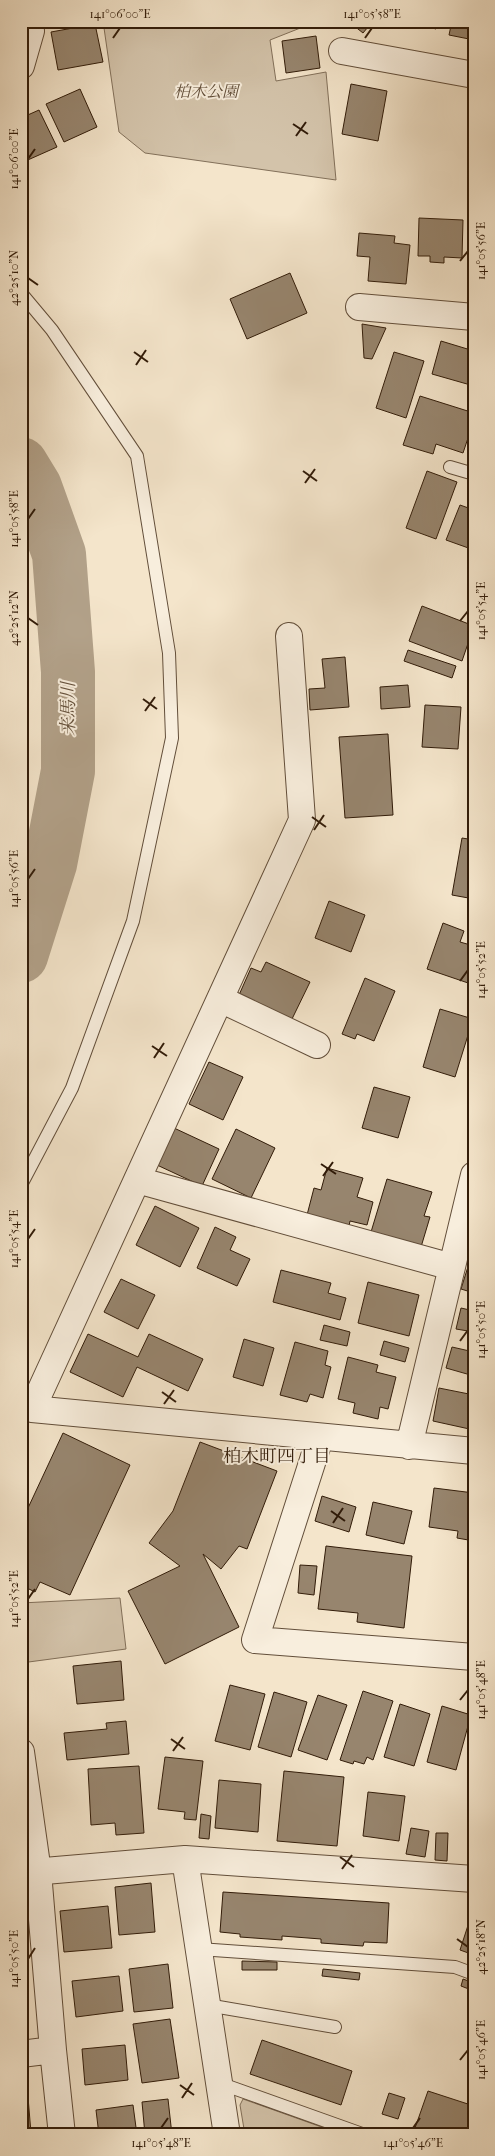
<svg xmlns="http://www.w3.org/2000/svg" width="495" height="2156" font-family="'IM FELL French Canon','Noto Serif JP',serif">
<rect width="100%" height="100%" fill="#f4e5cb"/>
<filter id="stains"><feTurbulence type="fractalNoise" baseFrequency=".004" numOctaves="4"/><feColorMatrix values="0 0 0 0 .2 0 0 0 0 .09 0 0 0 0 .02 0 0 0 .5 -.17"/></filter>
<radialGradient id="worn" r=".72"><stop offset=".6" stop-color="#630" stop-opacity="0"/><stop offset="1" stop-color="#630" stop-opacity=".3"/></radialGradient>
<path fill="#d3c3aa" stroke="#82705a" d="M103,21H318L270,40L276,81L326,72L336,180L145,153L119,132Z
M120,1598L126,1649L21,1663V1603Z
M243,2099L344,2135H245L240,2105Z"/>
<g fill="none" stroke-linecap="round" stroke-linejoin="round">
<path stroke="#b2a189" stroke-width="54" d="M21,464L35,487L59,554L68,672V771L50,864L21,956"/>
</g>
<path fill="#97856e" stroke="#321c09" d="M348,21H373L363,33Z
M408,21H437L436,29Z
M452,21H474V40L449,35Z
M95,24L103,62L58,70L51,32Z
M316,36L320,68L286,73L282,41Z
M351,84L387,91L378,141L342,134Z
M80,89L97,127L64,142L46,104Z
M39,110L57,147L21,163V118Z
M419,218L463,220L462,258L444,257V263L430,262V256H418Z
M359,233L395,236L394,243L410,245L406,284L368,281L370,257L357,256Z
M290,273L307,313L247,339L230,299Z
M362,324L386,328L372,359L364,358Z
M441,341L474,351V386L432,374Z
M394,352L424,361L406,418L376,408Z
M420,396L474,413V420L463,453L436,444L433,454L403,445Z
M427,471L457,482L436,539L406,528Z
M460,505L474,510V550L446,540Z
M422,606L474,626L462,661L409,641Z
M408,650L456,666L452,678L404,661Z
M345,657L349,707L310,710L309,689L325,688L322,659Z
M408,685L410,707L381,709L380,687Z
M425,705L461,707L458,749L422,747Z
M388,734L393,815L345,818L339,737Z
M462,838L474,840V899L452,895Z
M329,901L365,915L351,952L315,938Z
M443,923L464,931L460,942L474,946V985L427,969Z
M266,962L310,982L292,1019L239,995L251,968L261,972Z
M365,978L395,991L374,1041L357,1034L355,1039L342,1034Z
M440,1009L473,1019L455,1077L423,1067Z
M209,1062L243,1077L223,1120L189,1104Z
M374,1087L410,1097L398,1138L362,1128Z
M174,1128L219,1149L202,1186L157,1165Z
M236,1129L275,1148L251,1198L212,1179Z
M327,1168L363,1178L357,1197L373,1202L367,1225L350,1221L349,1226L307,1215L314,1188L321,1190Z
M387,1179L432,1192L424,1216L430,1217L421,1247L371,1232Z
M155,1206L199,1228L180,1267L136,1245Z
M215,1227L236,1237L230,1250L250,1259L237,1286L197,1268Z
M471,1257L474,1258V1293L461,1289Z
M281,1270L331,1283L328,1293L346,1298L340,1320L273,1302Z
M121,1279L155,1295L138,1329L104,1312Z
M368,1282L419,1295L409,1336L358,1323Z
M461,1308L474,1311V1332L456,1329Z
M324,1325L350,1332L347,1346L320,1340Z
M88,1334L138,1357L149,1334L203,1359L188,1391L137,1367L123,1397L70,1372Z
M244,1339L274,1348L263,1386L233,1377Z
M384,1341L409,1348L405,1362L380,1355Z
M295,1342L328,1351L325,1365L331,1367L323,1398L310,1394L307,1402L280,1395Z
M452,1347L474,1352V1376L446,1368Z
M348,1357L378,1365L376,1372L396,1377L388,1409L380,1407L378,1419L353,1413L355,1403L338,1399Z
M439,1388L474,1395V1430L433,1421Z
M63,1433L130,1465L70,1595L40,1582L35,1592L21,1585V1523Z
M200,1442L277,1471L247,1549L239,1546L221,1569L203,1554L239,1627L165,1664L128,1591L180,1566L149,1543L173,1511Z
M434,1488L474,1493V1541L457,1538L458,1531L429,1527Z
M322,1496L356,1507L349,1532L315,1521Z
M373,1502L412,1511L404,1544L366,1535Z
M326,1546L412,1556L404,1628L357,1622L358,1613L318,1609Z
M300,1565L317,1566L314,1595L298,1593Z
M121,1661L124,1700L77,1704L73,1666Z
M230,1685L265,1694L250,1750L215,1741Z
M363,1691L393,1701L373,1760L367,1757L364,1764L354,1761L353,1764L340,1760Z
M274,1692L307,1702L291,1757L258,1747Z
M318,1695L347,1705L327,1760L298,1750Z
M400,1704L430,1714L414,1766L384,1757Z
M442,1706L471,1715L456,1770L427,1762Z
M126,1721L129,1754L67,1760L64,1733L107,1729L106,1723Z
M165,1757L203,1761L196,1820L184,1819L185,1812L158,1809Z
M139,1766L144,1833L116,1835L115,1823L91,1825L88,1769Z
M284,1771L344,1777L337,1846L277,1841Z
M219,1780L261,1784L258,1832L215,1828Z
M368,1792L405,1796L399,1841L363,1836Z
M201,1814L211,1816L209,1839L199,1838Z
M474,1819V1852H469Z
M411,1828L429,1831L425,1857L406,1854Z
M436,1833H448L447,1861L435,1860Z
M151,1883L155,1932L119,1935L115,1887Z
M223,1892L389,1903L387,1943L364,1942L363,1946L321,1943V1939L282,1936V1940L240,1937V1934L220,1932Z
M108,1906L112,1948L64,1952L60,1911Z
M472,1913L474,1914V1955L460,1950Z
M242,1961L277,1962V1970H242Z
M168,1964L173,2008L134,2012L129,1969Z
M323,1969L360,1973L359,1980L322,1976Z
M119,1976L123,2011L76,2017L72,1981Z
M463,1979L474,1983V1991L461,1986Z
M21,2007L24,2029H21Z
M170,2019L179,2078L142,2083L133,2024Z
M262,2040L352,2071L341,2105L250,2074Z
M125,2045L128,2080L85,2085L82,2049Z
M27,2085L31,2133L21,2134V2086Z
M428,2091L474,2106V2135H434L415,2128Z
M389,2093L405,2098L398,2119L382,2114Z
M168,2099L172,2135H145L142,2102Z
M133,2105L137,2135H99L96,2110Z"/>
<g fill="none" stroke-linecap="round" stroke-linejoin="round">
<defs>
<path id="lane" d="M21,293L52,330L137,456L169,653L172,738L133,921L72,1088L21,1185
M450,467L474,474
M199,1949L455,1967L474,1974
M207,2005L335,2027
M219,2083L365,2135"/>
<path id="street" d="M342,51L474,75
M21,66L31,31L29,21
M359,307L474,317
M289,636L302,820L32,1409L474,1451
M220,999L317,1045
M137,1180L452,1267
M320,1438L255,1640L474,1657
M409,1446L474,1175
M21,1752L38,1872L53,2050L62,2135
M185,1859L227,2135
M21,1873L185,1859L474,1879
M21,2054L53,2050"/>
</defs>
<use href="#lane" stroke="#624e3a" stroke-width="14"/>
<use href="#street" stroke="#624e3a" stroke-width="28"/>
<use href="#lane" stroke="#f8eedd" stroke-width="12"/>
<use href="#street" stroke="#f8eedd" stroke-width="26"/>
</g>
<path fill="none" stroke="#321c09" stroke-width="2" d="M113,38L120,28M365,38L372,28M293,124L308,134M296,136L306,122M28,159L35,149M460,261L468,251M28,278L38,285M134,352L148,362M136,365L146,350M303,471L317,481M305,483L315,469M28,519L35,509M28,618L38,625M460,621L468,611M143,699L157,709M145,711L155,697M312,817L326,827M314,830L324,815M28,879L35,869M460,981L468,970M152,1046L167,1056M154,1058L164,1043M321,1164L336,1174M323,1176L333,1162M28,1239L35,1229M460,1341L468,1330M162,1392L176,1402M164,1404L174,1390M331,1511L345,1521M333,1523L343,1508M28,1599L35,1589M460,1700L468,1690M171,1739L185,1749M173,1751L183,1737M340,1857L354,1867M342,1869L352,1855M457,1939L468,1947M28,1959L35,1948M460,2060L468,2050M180,2085L194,2095M182,2098L192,2083M161,2128L168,2118M413,2128L420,2118"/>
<g text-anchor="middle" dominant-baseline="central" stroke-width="4" stroke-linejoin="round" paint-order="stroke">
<g font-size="16" font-style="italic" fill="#624e39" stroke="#f8eedd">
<text x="206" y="91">柏木公園</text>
</g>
<g font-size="18" font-style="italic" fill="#65513c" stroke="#f8eedd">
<text transform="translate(68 709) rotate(-90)">来馬川</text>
</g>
<g font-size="18" fill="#321c09" stroke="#f8eedd">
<text x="277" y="1456">柏木町四丁目</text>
</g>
</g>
<rect width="495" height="2156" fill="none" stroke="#f4e5cb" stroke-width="55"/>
<rect x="28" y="28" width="440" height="2100" fill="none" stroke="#321c09" stroke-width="2"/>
<g font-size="12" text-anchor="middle" fill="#321c09">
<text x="120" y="18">141°06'00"E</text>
<text x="372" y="18">141°05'58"E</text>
<text transform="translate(14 159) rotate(-90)" y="4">141°06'00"E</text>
<text transform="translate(481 251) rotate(-90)" y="4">141°05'56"E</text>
<text transform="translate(14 278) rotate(-90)" y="4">42°25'10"N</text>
<text transform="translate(14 519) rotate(-90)" y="4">141°05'58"E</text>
<text transform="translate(481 611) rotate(-90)" y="4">141°05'54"E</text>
<text transform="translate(14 618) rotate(-90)" y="4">42°25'12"N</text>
<text transform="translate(14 879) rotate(-90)" y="4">141°05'56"E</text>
<text transform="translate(481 970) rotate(-90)" y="4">141°05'52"E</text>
<text transform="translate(14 1239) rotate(-90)" y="4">141°05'54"E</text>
<text transform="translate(481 1330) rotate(-90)" y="4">141°05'50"E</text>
<text transform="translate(14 1599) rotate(-90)" y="4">141°05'52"E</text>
<text transform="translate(481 1690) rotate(-90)" y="4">141°05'48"E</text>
<text transform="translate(481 1947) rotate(-90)" y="4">42°25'18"N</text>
<text transform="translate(14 1959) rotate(-90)" y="4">141°05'50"E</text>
<text transform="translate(481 2050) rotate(-90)" y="4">141°05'46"E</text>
<text x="161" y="2147">141°05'48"E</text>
<text x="413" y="2147">141°05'46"E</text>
</g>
<rect width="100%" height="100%" filter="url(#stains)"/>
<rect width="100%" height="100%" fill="url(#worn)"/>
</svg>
